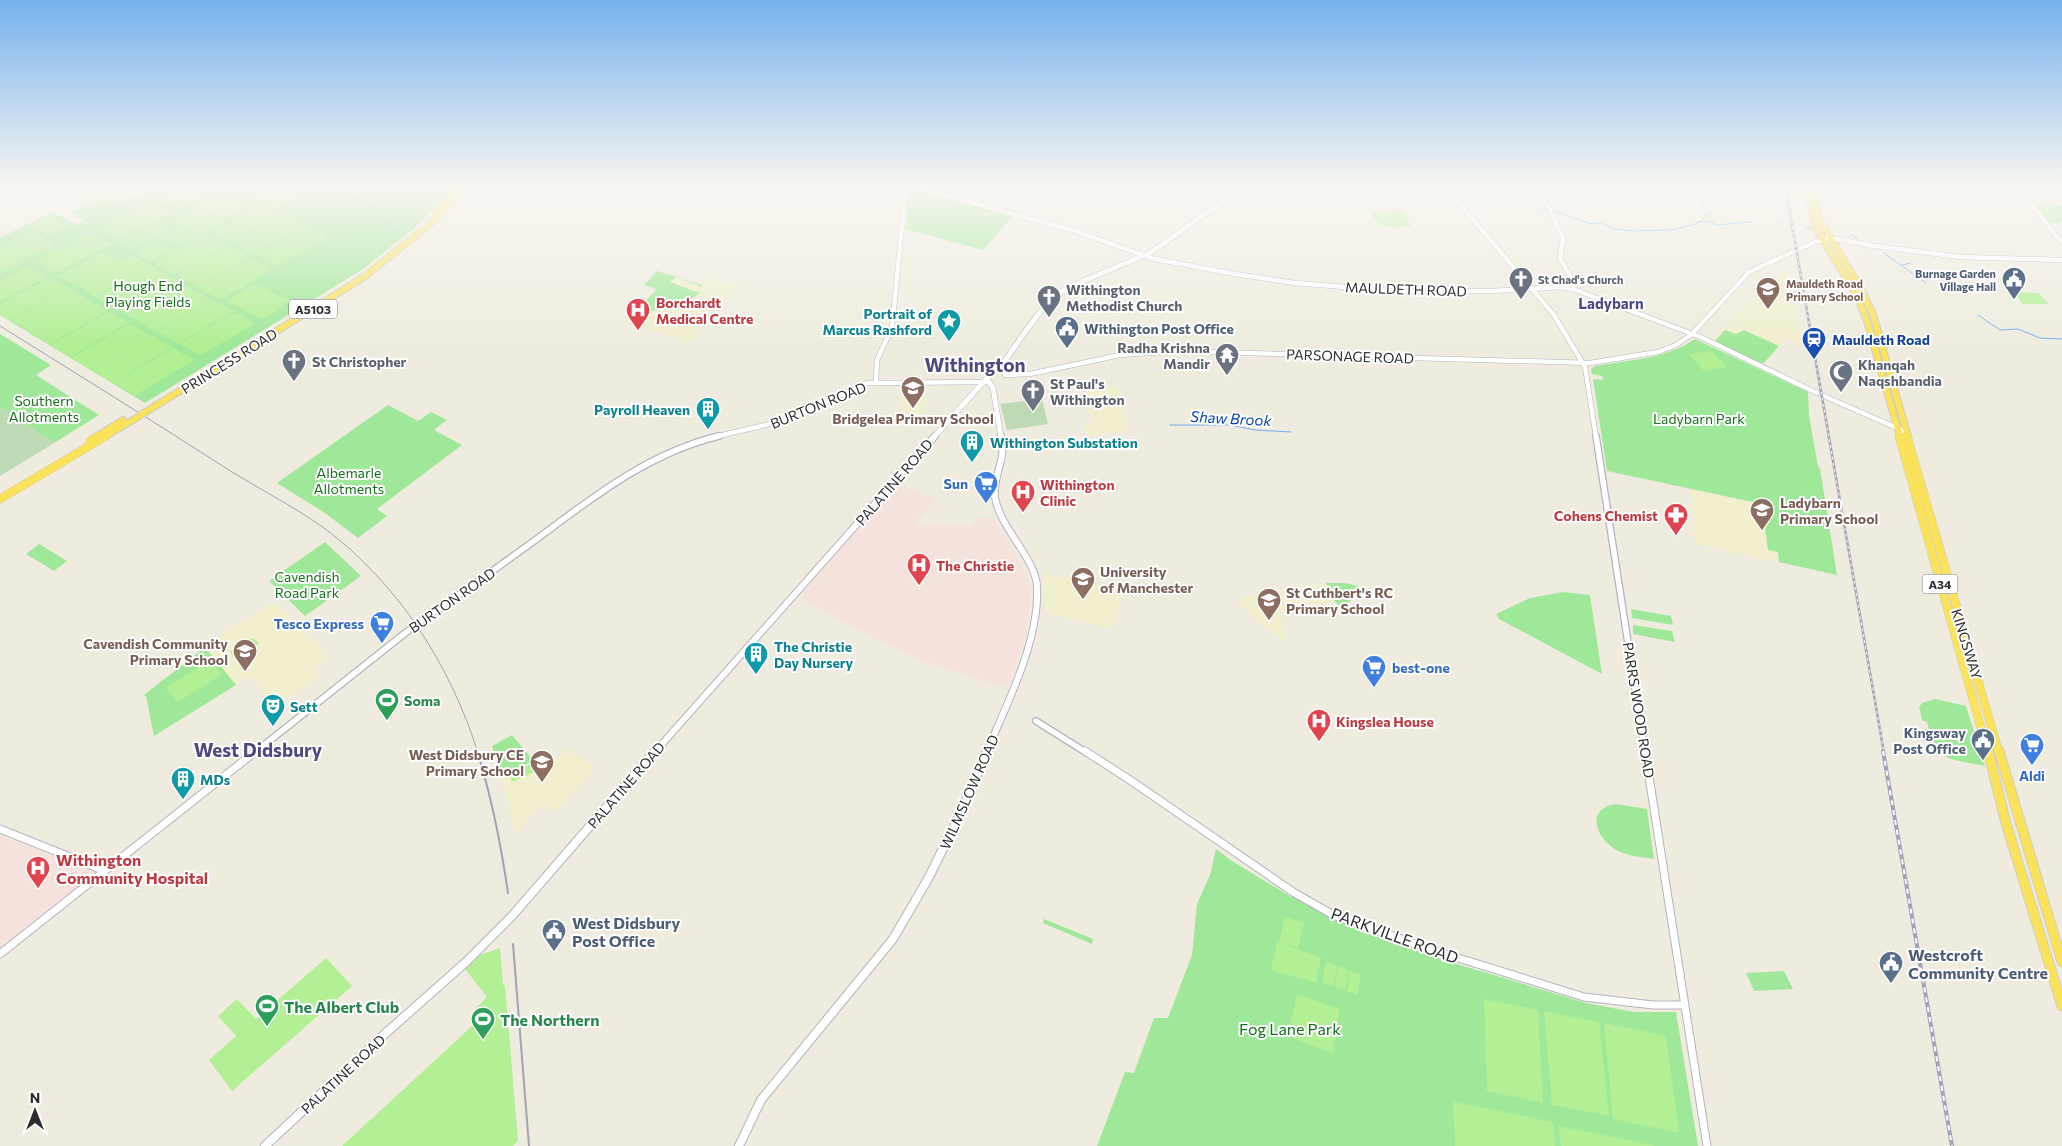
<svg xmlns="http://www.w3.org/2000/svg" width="2062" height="1146" font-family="Commissioner,sans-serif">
<rect width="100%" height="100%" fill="#efecdf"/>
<path fill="#f1efce" d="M1788,270L1801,343L1785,339L1763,364L1713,340L1767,282Z
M657,271L702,285L710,277L739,287L701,318L707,321L689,342L623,323L657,289L644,285Z
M1117,387L1129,431L1086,436L1083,426L1093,424L1083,393Z
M916,396L927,401L920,415L901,414L902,397Z
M1690,489L1828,518L1837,575L1695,544Z
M1043,571L1061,579L1065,575L1124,593L1112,629L1045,613Z
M1338,583L1364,587L1343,608L1334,602L1279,611L1287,644L1267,630L1238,602L1241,597L1290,587Z
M273,601L316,644L328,659L313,668L320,677L274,706L251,676L154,736L146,696L144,695L226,631Z
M512,735L542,770L567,749L595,768L556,811L543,804L514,835L507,795L505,796L502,779L492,746Z"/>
<path fill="#f6e2dc" d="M897,484L935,500L915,524L974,526L975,518H993L1018,558L1028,581L1030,599L1026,634L1010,683L1003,686L923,661L875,639L799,597Z
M0,836L92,871L90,877L0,949Z"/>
<path fill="#a0e899" d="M162,185H456L413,229L363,269L145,403L0,315V238L53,212L77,225L84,221L70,213L94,201L103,205L116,199L122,202L137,194L139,195L164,187Z
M911,188L1009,215L1012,217L983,250L906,229L909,189Z
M2034,205L2062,206V221L2059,224L2047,222Z
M657,271L702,285L698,287V285L676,277L670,282L699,293L681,309L643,311L637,309L657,289L644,285Z
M1725,330L1736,334L1744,330L1779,346L1764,363L1760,364L1715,341Z
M0,334L51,365L36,375L99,415L54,443L0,407Z
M1695,339L1808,392L1809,415L1818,467L1820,468L1837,575L1779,562L1778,552L1768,550L1762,504L1607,471L1593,379L1603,380L1602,376L1592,374L1591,369L1595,366C1629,360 1666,359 1695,339Z
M388,405L418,421L431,412L447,420L434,430L462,445L377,509L387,516L358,538L325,513L277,483Z
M325,542L361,576L305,616L269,581Z
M39,544L67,561L54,571L26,554Z
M1326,583H1344L1364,587L1343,608L1335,602Z
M1563,592L1590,595L1602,674L1499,619L1496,614L1530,598Z
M1631,609L1671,616L1673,625L1632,618Z
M1633,625L1672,631L1675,642L1633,634Z
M205,647L236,685L154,736L146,696L144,695Z
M1935,699L1966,706L1985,766C1957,760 1933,761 1924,729H1929L1927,722L1922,720L1919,707L1922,703Z
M512,735L534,761L501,776L492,746Z
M1616,804L1647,809L1654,859C1642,857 1629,856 1618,851C1597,840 1583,809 1616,804Z
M1216,849L1232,861L1288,895L1362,932L1447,961L1586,1003L1634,1012H1676L1698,1146H1097L1125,1072L1134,1073L1154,1018H1168L1192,955L1197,904L1210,875Z
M1044,919L1093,939L1092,944L1043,923Z
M1784,971L1793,989L1754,991L1746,973Z"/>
<path fill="#bedab5" d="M1042,399L1048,424L1007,430L1000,404Z
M0,407L54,443L0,476Z"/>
<path fill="#b2ef95" d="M186,185H222L176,208L158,199Z
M258,185H290L307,192L279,208L245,191Z
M119,186L125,192L103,205L87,197L100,190Z
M222,193L250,206L225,220L196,207Z
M150,203L169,213L117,239L98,229Z
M262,205L283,215L233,242L213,232Z
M197,210L222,222L200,235L175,222Z
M1402,210L1412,226C1390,227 1383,232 1370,213Z
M284,216L304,226L255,254L234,243Z
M49,217L67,226L48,236L30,226Z
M155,222L171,230L132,250L117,243Z
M181,227L198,236L180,246L161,237Z
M306,227L327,237L277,266L256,255Z
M33,233L55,245L0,273V249Z
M92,233L112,244L55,273L36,261Z
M207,235L228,246L175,275L154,263Z
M154,241L171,251L151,262L133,252Z
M229,246L250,257L198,287L177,275Z
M104,252L121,261L131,255L212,300L157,332L116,308L152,288L115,308L95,297L122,282L94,296L76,285L93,275L74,285L58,276Z
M251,258L273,269L220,300L198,288Z
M28,266L47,277L0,302V281Z
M50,278L108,311L49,344L11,320L56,295L9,320L0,314V304Z
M255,284L291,301L262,319L226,301Z
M2013,292L2038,293L2049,304H2023Z
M213,300L234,311L178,344L158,332Z
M109,312L129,323L70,357L50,345Z
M235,312L256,323L200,356L180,344Z
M130,324L172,347L113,383L92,370L142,340L91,370L71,358Z
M173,348L194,360L134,396L114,383Z
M1712,351L1727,367L1704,371L1689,354Z
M253,638L259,643L236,658L230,652Z
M210,660L222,674L178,702L166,688Z
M533,763L536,771L512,782L509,774Z
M1285,917L1304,923L1298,948L1279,942Z
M1277,942L1321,957L1316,983L1271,970Z
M500,948L503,985L505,986L518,1141L513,1146H342L483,1016L476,1008L487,997L465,969L480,955Z
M326,958L352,986L232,1091L209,1060L236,1036L218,1016L237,999L256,1019Z
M1326,962L1337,966L1333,986L1322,983Z
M1338,966L1349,970L1345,990L1334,987Z
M1350,971L1361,974L1357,995L1347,991Z
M1297,994L1340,1009L1332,1053L1287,1036Z
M1484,999L1538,1010L1543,1103L1487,1091Z
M1544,1011L1599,1022L1609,1116L1552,1105Z
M1604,1023L1666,1036L1679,1133L1613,1119Z
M1453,1102L1553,1122L1555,1146H1455Z
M1559,1126L1656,1146H1561Z"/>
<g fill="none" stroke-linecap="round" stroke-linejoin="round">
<path stroke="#6eaff5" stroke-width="1" d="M88,185H93
M129,185H143
M322,185L362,200L399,234
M1540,210L1548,211
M1556,212L1592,224L1600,223L1615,229L1633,231L1670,230L1693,225L1703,220L1705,215L1712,213L1701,204L1709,191
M1698,222H1711L1716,225L1751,222
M1778,222L1780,223
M1806,227L1811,228
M1851,235L1858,239
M1884,253L1926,283
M1902,265L1911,263
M1978,315L2000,330L2018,329L2040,338L2062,339
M1170,425H1230L1255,430L1291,432"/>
<defs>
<path id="tertiary-far2" d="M908,185L1072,230L1154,259L1235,274L1295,283L1395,291H1492L1561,287L1573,289L1703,338L1817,393
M1444,185L1554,315L1585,367L1596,437
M1532,185L1550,209L1563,239L1560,258L1574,284L1573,289
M2016,185L2062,243
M1867,245L1960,257L2062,260
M892,328L906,185
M1005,375L1030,374L1120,355L1177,351L1590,363L1658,352L1676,345L1692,334L1749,272L1815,242L1831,238L1870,245
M876,382L877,360L889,334
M1824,396L1906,432
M714,437L787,420L867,383L987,382"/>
<path id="tertiary-far1" d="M1596,436L1645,753
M425,618C462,593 498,567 534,541C592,498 648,453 719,436
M1036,721L1087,753
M254,753L404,634"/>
<path id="tertiary" d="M1085,751L1130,780L1293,892L1335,916L1439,952L1584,997L1653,1005H1684
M1645,751L1707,1146
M0,829L105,871
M0,954L256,751"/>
<path id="secondary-far2" d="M989,382L993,388L1001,437
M934,437L995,369L1002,365C1022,338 1040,304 1069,287L1150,253L1246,185"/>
<path id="secondary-far1" d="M654,753L935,436
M986,753C1007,704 1040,640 1037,586C1035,557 1000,529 995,497C993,483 1000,469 1002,455C1003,449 1002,442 1001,436"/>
<path id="secondary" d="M265,1146L387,1032L466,962L512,916L655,751
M739,1146L761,1100L893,939L929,877L963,808L987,751"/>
<path id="trunk-far2" d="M1806,185L1816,229L1856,293L1867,321L1900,437
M1812,185L1819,219L1859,285L1873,314L1908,437
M435,212L460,185
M144,413L364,277L429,225L466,185
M96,437L123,420
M104,437L138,417"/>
<path id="trunk-far1" d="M1899,436L1988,753
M1907,436L1999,753
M90,441L98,436
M0,499L106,436"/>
<path id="trunk" d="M1988,751L2006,823L2062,1006
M1999,751L2062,962"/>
</defs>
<use href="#tertiary-far2" stroke="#b3b3c1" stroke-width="5.5"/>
<use href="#tertiary-far1" stroke="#b3b3c1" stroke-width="8"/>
<use href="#tertiary" stroke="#b3b3c1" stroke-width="9"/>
<use href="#secondary-far2" stroke="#b3b3c1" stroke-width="6"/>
<use href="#secondary-far1" stroke="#b3b3c1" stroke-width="8"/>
<use href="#secondary" stroke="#b3b3c1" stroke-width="10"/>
<use href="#trunk-far2" stroke="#cdcdcd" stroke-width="8"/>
<use href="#trunk-far1" stroke="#cdcdcd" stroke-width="9"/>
<use href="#trunk" stroke="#cdcdcd" stroke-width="11"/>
<use href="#tertiary-far2" stroke="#fff" stroke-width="4.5"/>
<use href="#tertiary-far1" stroke="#fff" stroke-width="5.5"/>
<use href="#tertiary" stroke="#fff" stroke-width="7"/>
<use href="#secondary-far2" stroke="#fff" stroke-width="5"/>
<use href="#secondary-far1" stroke="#fff" stroke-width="6"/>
<use href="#secondary" stroke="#fff" stroke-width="8"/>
<use href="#trunk-far2" stroke="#fae25a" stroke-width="6"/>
<use href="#trunk-far1" stroke="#fae25a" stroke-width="8"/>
<use href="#trunk" stroke="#fae25a" stroke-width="9"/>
<path stroke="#a3a1b8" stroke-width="1" d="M0,326C74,372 148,418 221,465C255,487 292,505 324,528C398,583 451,666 478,753"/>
<path stroke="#a3a1b8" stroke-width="2" d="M477,751C492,798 501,845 508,893
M513,944L529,1146"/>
<defs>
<path id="rail-far1" d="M1785,185L1884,753"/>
<path id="rail" d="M1883,751L1952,1146"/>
</defs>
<use href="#rail-far1" stroke="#a3a1b8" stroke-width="2.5"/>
<use href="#rail" stroke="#a3a1b8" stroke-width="4"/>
<use href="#rail-far1" stroke="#fff" stroke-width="1" stroke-dasharray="3" stroke-linecap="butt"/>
<use href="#rail" stroke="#fff" stroke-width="2" stroke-dasharray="5" stroke-linecap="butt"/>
<defs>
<path id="tertiary-bridge" d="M404,634L425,618"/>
<path id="trunk-bridge" d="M138,417L144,413"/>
</defs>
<use href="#tertiary-bridge" stroke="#b3b3c1" stroke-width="8" stroke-linecap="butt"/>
<use href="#trunk-bridge" stroke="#cdcdcd" stroke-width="8" stroke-linecap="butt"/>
<use href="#tertiary-bridge" stroke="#fff" stroke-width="5.5"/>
<use href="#trunk-bridge" stroke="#fae25a" stroke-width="6"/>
</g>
<linearGradient id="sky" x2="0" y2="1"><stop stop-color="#77b2ed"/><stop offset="0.54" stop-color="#f8f6f1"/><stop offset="1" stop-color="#f8f6f1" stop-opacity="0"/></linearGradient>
<rect width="2062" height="345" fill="url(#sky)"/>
<defs>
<symbol id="church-pin" viewBox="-11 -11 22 30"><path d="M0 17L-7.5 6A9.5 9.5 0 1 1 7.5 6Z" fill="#6b7280" stroke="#fff"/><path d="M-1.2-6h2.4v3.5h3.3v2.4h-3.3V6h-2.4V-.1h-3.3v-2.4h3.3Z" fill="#fff"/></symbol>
<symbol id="civic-pin" viewBox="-11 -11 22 30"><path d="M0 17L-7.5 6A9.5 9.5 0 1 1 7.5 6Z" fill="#5c6f8a" stroke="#fff"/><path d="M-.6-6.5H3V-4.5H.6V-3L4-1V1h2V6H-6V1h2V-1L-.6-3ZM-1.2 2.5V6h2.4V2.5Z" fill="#fff"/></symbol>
<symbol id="school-pin" viewBox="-11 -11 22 30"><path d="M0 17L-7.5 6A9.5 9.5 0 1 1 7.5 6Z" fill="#8d6e63" stroke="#fff"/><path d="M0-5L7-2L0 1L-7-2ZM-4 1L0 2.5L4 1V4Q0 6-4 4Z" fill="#fff"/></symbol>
<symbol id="hospital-pin" viewBox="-11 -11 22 30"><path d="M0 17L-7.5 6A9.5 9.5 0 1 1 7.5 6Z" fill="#e0444e" stroke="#fff"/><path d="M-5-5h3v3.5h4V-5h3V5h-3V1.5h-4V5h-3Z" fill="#fff"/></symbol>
<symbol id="sight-pin" viewBox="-11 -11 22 30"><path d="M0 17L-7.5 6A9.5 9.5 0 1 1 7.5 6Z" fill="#0f9aa8" stroke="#fff"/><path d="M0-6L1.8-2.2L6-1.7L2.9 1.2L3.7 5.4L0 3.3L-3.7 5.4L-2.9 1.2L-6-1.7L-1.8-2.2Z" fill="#fff"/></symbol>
<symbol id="station-pin" viewBox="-11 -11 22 30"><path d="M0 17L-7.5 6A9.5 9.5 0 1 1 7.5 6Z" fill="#1a4fb4" stroke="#fff"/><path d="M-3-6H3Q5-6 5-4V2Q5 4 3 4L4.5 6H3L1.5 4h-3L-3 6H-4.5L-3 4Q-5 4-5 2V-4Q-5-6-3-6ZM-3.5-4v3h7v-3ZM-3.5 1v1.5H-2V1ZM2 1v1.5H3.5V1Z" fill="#fff"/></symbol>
<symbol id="temple-pin" viewBox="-11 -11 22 30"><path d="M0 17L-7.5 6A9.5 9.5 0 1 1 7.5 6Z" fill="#6b7280" stroke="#fff"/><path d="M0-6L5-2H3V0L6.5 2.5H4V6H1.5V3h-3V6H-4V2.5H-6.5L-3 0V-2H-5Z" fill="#fff"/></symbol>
<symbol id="mosque-pin" viewBox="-11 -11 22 30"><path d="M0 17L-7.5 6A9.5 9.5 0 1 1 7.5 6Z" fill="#6b7280" stroke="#fff"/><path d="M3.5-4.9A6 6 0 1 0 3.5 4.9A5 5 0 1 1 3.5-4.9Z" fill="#fff"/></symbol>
<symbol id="building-pin" viewBox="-11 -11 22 30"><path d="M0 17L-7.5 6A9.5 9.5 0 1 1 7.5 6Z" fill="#0f9aa8" stroke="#fff"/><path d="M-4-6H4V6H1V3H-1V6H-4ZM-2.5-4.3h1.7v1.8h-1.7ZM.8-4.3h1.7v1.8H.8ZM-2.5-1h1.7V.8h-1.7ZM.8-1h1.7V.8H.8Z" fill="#fff"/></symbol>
<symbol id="supermarket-pin" viewBox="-11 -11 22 30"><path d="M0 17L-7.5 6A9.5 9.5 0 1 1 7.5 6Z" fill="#3f7fe0" stroke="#fff"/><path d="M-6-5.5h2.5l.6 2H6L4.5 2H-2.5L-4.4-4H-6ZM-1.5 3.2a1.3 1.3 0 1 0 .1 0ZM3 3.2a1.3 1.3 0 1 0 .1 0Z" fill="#fff"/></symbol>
<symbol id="pharmacy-pin" viewBox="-11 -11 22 30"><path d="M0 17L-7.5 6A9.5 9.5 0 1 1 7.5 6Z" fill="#e0444e" stroke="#fff"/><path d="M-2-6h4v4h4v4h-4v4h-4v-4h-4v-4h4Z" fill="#fff"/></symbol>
<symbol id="university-pin" viewBox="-11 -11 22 30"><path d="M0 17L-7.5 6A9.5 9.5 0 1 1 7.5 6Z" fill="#8d6e63" stroke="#fff"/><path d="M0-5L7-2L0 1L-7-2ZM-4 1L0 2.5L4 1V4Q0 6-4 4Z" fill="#fff"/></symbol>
<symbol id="stadium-pin" viewBox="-11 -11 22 30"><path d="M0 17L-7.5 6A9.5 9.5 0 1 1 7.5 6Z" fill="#2e9e5b" stroke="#fff"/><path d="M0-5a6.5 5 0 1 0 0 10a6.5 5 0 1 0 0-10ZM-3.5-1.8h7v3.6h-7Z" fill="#fff"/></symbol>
<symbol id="theatre-pin" viewBox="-11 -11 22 30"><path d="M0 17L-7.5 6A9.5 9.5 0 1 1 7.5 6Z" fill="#0f9aa8" stroke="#fff"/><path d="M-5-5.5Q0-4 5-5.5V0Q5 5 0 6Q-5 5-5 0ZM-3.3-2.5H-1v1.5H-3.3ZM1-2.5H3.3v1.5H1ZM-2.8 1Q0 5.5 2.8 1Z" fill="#fff"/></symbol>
</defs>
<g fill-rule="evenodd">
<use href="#church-pin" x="1507" y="265" width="28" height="38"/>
<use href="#civic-pin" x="2000" y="265" width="28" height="38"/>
<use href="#school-pin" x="1754" y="275" width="28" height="38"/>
<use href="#church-pin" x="1035" y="283" width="28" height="38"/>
<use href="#hospital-pin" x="624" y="296" width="28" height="38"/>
<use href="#sight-pin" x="935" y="307" width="28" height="38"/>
<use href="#civic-pin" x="1053" y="314" width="28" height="38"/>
<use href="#station-pin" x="1800" y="325" width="28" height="38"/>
<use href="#temple-pin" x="1213" y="341" width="28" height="38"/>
<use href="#church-pin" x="280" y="347" width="28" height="38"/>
<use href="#mosque-pin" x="1827" y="358" width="28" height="38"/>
<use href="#school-pin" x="899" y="374" width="28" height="38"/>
<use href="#church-pin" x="1019" y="377" width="28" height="38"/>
<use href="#building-pin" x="694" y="395" width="28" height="38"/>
<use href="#building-pin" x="958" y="428" width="28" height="38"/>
<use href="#supermarket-pin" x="972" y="469" width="28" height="38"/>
<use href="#hospital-pin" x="1009" y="478" width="28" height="38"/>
<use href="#school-pin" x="1748" y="496" width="28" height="38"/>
<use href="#pharmacy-pin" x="1662" y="501" width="28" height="38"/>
<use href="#hospital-pin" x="905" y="551" width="28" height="38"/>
<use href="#university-pin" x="1069" y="565" width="28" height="38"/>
<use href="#school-pin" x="1255" y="586" width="28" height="38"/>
<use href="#supermarket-pin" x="368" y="609" width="28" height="38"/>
<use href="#school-pin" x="231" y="637" width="28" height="38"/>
<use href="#building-pin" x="742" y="640" width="28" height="38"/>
<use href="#supermarket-pin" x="1360" y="653" width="28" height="38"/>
<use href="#stadium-pin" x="373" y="686" width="28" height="38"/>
<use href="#theatre-pin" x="259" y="692" width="28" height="38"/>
<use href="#hospital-pin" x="1305" y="707" width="28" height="38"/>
<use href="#civic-pin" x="1969" y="726" width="28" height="38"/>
<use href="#supermarket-pin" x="2018" y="731" width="28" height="38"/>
<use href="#school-pin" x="528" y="748" width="28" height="38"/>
<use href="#building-pin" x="169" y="765" width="28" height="38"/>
<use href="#hospital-pin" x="24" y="854" width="28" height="38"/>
<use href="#civic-pin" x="540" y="917" width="28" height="38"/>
<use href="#civic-pin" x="1877" y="949" width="28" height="38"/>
<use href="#stadium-pin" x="253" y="992" width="28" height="38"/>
<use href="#stadium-pin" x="469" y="1005" width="28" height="38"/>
</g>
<g text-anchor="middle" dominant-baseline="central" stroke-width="4" stroke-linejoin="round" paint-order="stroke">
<g font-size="11" font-weight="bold" fill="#4e5e75" stroke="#fff" text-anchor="end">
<text x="1996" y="273">Burnage Garden<tspan x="1996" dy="13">Village Hall</tspan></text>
</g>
<g font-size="11" font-weight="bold" fill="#5b616d" stroke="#fff" text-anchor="start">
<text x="1538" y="279">St Chad's Church</text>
</g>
<g font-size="11" font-weight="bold" fill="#785e54" stroke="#fff" text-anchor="start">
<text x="1786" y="283">Mauldeth Road<tspan x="1786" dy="13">Primary School</tspan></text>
</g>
<g fill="#fff" stroke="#6c6c6c" stroke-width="1">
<rect x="289" y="299.5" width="48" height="19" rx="4"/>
<rect x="1922.5" y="574.5" width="35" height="19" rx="4"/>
</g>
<g font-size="12" font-weight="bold" fill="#2d2d2d">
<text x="313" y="309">A5103</text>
<text x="1940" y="584">A34</text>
</g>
<g font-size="14" fill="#17701b" stroke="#fff">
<text x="148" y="285">Hough End<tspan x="148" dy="16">Playing Fields</tspan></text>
<text x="44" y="400">Southern<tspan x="44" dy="16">Allotments</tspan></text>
<text x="1699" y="418">Ladybarn Park</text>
<text x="349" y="472">Albemarle<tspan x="349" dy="16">Allotments</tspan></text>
<text x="307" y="576">Cavendish<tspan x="307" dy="16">Road Park</tspan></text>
</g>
<g font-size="14" font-weight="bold" fill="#5b616d" stroke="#fff" text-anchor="start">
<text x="1066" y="289">Withington<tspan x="1066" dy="16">Methodist Church</tspan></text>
<text x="1210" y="347" text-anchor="end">Radha Krishna<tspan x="1210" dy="16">Mandir</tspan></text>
<text x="312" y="361">St Christopher</text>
<text x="1858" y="364">Khanqah<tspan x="1858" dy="16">Naqshbandia</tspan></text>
<text x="1050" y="383">St Paul's<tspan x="1050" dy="16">Withington</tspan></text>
</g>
<g font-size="14" fill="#2d2d2d" stroke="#fff">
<text transform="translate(1406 289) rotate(2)">MAULDETH ROAD</text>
<text transform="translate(1350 356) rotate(2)">PARSONAGE ROAD</text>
<text transform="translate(229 361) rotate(-32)">PRINCESS ROAD</text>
<text transform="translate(818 405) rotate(-22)">BURTON ROAD</text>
<text transform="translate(894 482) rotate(-49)">PALATINE ROAD</text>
<text transform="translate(452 600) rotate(-35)">BURTON ROAD</text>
<text transform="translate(1967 644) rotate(73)">KINGSWAY</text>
<text transform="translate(1639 710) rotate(81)">PARRS WOOD ROAD</text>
<text transform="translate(626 785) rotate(-49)">PALATINE ROAD</text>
<text transform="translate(969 792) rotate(-66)">WILMSLOW ROAD</text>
<text transform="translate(343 1074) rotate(-43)">PALATINE ROAD</text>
</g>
<g font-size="14" font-weight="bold" fill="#be3a42" stroke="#fff" text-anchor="start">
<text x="656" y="302">Borchardt<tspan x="656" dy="16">Medical Centre</tspan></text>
<text x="1040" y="484">Withington<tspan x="1040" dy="16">Clinic</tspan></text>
<text x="1658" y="515" text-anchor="end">Cohens Chemist</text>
<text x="936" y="565">The Christie</text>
<text x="1336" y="721">Kingslea House</text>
</g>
<g font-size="14" font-weight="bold" fill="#0d838f" stroke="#fff" text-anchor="start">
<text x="932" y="313" text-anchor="end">Portrait of<tspan x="932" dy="16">Marcus Rashford</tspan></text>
<text x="690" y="409" text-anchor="end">Payroll Heaven</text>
<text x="990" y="442">Withington Substation</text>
<text x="774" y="646">The Christie<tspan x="774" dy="16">Day Nursery</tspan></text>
<text x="290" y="706">Sett</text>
<text x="200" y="779">MDs</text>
</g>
<g font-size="14" font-weight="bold" fill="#4e5e75" stroke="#fff" text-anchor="start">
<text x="1084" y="328">Withington Post Office</text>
<text x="1966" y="732" text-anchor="end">Kingsway<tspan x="1966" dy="16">Post Office</tspan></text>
</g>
<g font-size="14" font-weight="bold" fill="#164399" stroke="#fff" text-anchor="start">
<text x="1832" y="339">Mauldeth Road</text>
</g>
<g font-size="14" font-weight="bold" fill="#785e54" stroke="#fff" text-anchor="start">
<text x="913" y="418" text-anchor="middle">Bridgelea Primary School</text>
<text x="1780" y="502">Ladybarn<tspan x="1780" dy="16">Primary School</tspan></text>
<text x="1100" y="571">University<tspan x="1100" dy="16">of Manchester</tspan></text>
<text x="1286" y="592">St Cuthbert's RC<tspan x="1286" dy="16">Primary School</tspan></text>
<text x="228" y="643" text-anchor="end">Cavendish Community<tspan x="228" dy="16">Primary School</tspan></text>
<text x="524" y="754" text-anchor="end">West Didsbury CE<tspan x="524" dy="16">Primary School</tspan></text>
</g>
<g font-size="14" font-weight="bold" fill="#366cbe" stroke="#fff" text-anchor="end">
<text x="968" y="483">Sun</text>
<text x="364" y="623">Tesco Express</text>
<text x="1392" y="667" text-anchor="start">best-one</text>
<text x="2032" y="775" text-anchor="middle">Aldi</text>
</g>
<g font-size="14" font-weight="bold" fill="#27864d" stroke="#fff" text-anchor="start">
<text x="404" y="700">Soma</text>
</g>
<g font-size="15" font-weight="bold" fill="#4e4a81" stroke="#fff">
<text x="1611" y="303">Ladybarn</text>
</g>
<g font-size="15" font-style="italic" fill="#0647a8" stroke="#fff">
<text transform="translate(1231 418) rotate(3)">Shaw Brook</text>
</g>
<g font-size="16" font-weight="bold" fill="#be3a42" stroke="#fff" text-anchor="start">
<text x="56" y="859">Withington<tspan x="56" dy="18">Community Hospital</tspan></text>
</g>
<g font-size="16" font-weight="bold" fill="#4e5e75" stroke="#fff" text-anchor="start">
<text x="572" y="922">West Didsbury<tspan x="572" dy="18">Post Office</tspan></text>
<text x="1908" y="954">Westcroft<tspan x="1908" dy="18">Community Centre</tspan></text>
</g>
<g font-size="16" fill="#2d2d2d" stroke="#fff">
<text transform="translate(1395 935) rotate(20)">PARKVILLE ROAD</text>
</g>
<g font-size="16" font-weight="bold" fill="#27864d" stroke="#fff" text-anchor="start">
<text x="284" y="1006">The Albert Club</text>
<text x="500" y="1019">The Northern</text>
</g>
<g font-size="16" fill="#17701b" stroke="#fff">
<text x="1290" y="1028">Fog Lane Park</text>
</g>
<g font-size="19" font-weight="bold" fill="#4e4a81" stroke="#fff">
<text x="975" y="364">Withington</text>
<text x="258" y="749">West Didsbury</text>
</g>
</g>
<g transform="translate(35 1111)" stroke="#ffffff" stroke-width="4" paint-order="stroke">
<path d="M0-4L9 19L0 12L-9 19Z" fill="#2d2d2d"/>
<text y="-8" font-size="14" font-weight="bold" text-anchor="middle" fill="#2d2d2d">N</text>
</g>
</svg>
